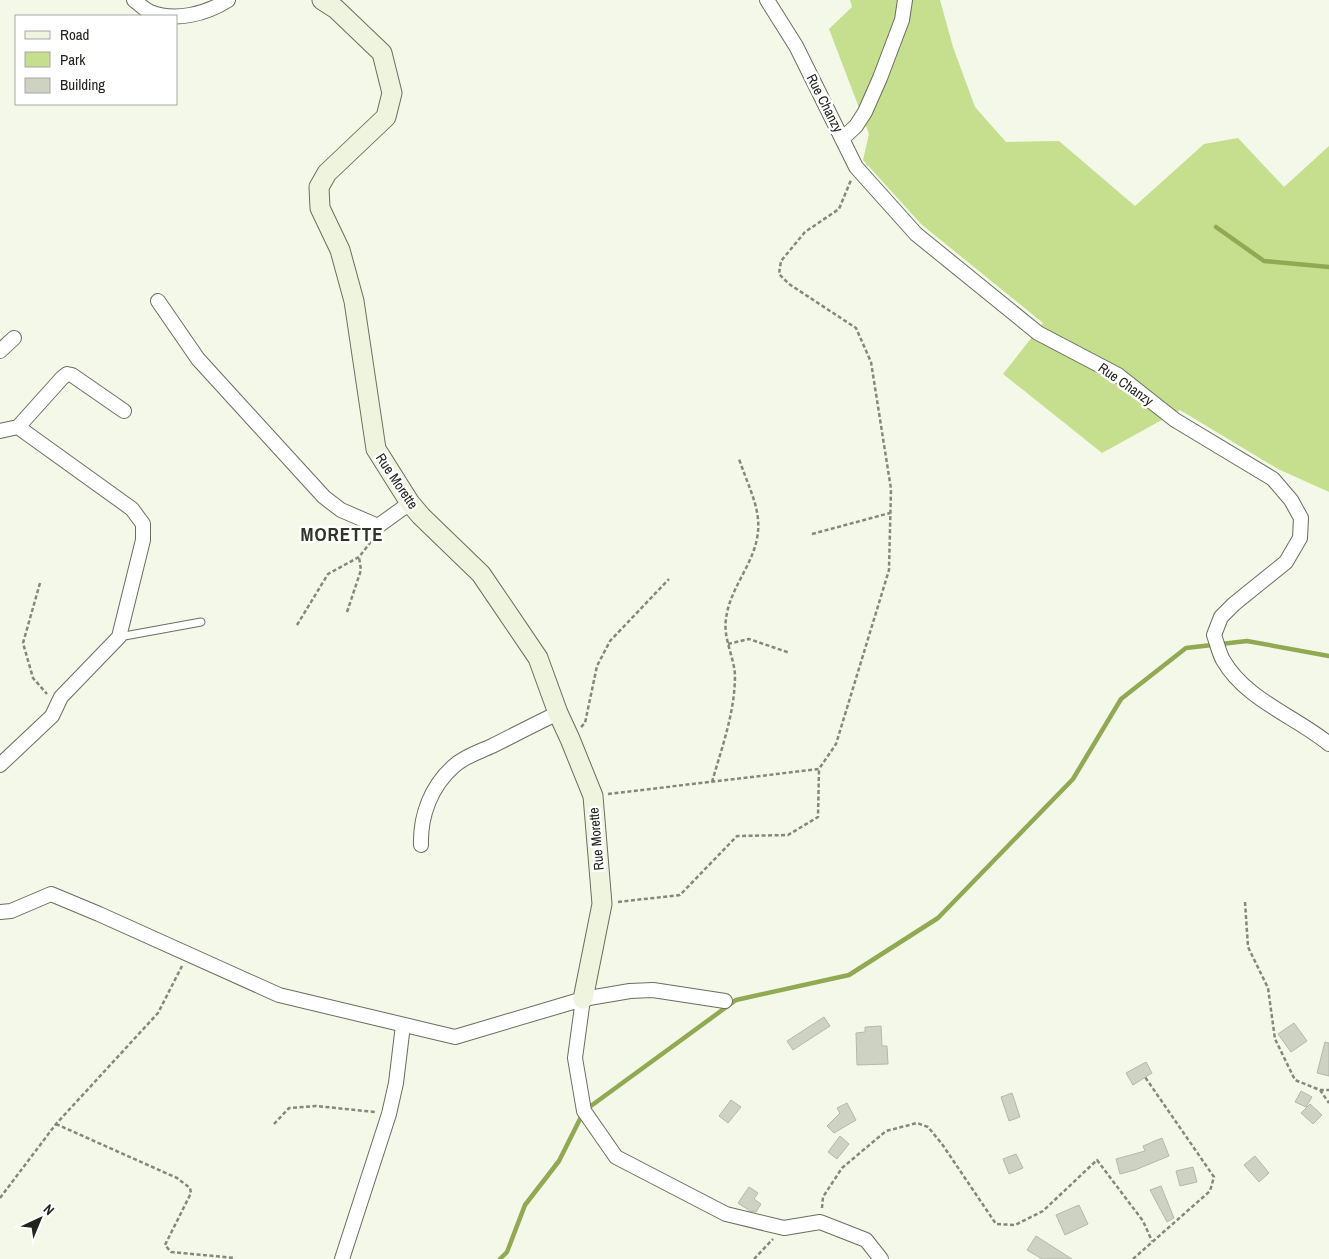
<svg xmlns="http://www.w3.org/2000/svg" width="1329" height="1259" font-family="'Archivo Narrow',sans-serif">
<rect width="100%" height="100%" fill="#f3f8e8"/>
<path fill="#c6df8e" d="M850,0H940L953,47L975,107L1006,142L1059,141L1135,206L1204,144L1238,138L1284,187L1329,146V492L1278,469L1180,410L1102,453L1003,374L1043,323L921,224L863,160L869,134L829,29L852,7Z"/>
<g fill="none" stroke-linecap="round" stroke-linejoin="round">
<path stroke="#91a953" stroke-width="4.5" d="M1216,227L1264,261L1329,267
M500,1259L507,1252L525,1205L559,1161L584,1111L736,1000L849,975L938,918L1073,779L1121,699L1186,648L1247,641L1329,656"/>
</g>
<path fill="#cdd2c2" stroke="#b4b9a9" d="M824,1017L830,1026L793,1050L787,1041Z
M1294,1023L1307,1041L1291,1052L1278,1034Z
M881,1026L882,1046H887L888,1064L857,1065L856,1033L865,1032V1027Z
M1325,1042L1329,1043V1076L1317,1073Z
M1146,1062L1152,1073L1133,1085L1126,1073Z
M1301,1091L1312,1097L1306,1107L1295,1102Z
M1012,1093L1020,1117L1009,1121L1001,1097Z
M731,1100L741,1107L728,1123L719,1116Z
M847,1103L856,1120L834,1133L827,1126L840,1113L837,1108Z
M1310,1104L1322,1115L1313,1124L1301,1113Z
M840,1136L849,1144L837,1159L828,1152Z
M1162,1138L1169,1156L1135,1170L1120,1174L1116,1159L1145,1151L1143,1146Z
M1016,1154L1023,1168L1009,1174L1003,1159Z
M1255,1156L1269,1173L1259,1182L1244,1165Z
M1193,1167L1197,1182L1180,1186L1176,1171Z
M1161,1186L1174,1218L1167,1222L1150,1190Z
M749,1187L758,1193L754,1199L761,1204L756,1212L750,1211L738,1203Z
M1079,1205L1088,1224L1065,1235L1056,1215Z
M1036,1236L1072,1259H1042L1027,1250Z"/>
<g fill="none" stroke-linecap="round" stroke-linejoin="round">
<defs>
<path id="lane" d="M119,637L201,622"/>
<path id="street" d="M134,0C139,4 144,9 150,12C175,22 206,14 228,0
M767,0L796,46L856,167L916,234L1038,333L1118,375L1175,420L1273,479L1291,500L1301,518L1300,538L1286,562L1234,604L1221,617L1214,635C1217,643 1219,653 1223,660C1246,700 1295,716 1329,744
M842,139L856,126L865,112L880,78L902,20L905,0
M158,301L198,359L324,497L341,510L378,526L410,503
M0,351L14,338
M18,427L62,378L67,374L72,375L124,411
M0,431L18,427L132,509L143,524V540L119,637L61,697L52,716L0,765
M421,845C420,816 431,786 454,766C465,756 479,752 492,746C514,735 535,724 558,713
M0,912L11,911L51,894L99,914L279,995L455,1037L583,999L575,1058L584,1111L616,1157L726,1214L784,1228L820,1222L866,1240L881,1259
M583,999L630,991L653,990L725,1001
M342,1259L389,1114L396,1083L403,1025"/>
<path id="secondary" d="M322,0L336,9L382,53L392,93L386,117L327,173L319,187L320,208L340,250L354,301L376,449L410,503L421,516L481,574L538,658L558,713L570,739L593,796L602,904L583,999"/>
</defs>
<use href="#lane" stroke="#696e60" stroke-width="9"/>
<use href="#street" stroke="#696e60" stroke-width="16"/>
<use href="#secondary" stroke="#696e60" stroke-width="21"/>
<path stroke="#84877d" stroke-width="2.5" stroke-dasharray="4 2.5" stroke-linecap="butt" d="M812,534L890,513
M40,583L23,643L33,678L47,694
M347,612L361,570L359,557
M297,625L328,574L359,557L373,539
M728,644L749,639L790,653
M581,727L585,723L597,666L610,641L669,579
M712,782C722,747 735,712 735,675C734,657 723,638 726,619C728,601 737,586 745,570C770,523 755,505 739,459
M608,794L819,769L836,744L889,570L891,489L871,362L856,328L789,284L779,274L781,261L805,232L839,209L851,180
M618,902L680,895L737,836L788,835L818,817L819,769
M1245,902L1248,947L1268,988L1275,1039L1295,1080L1320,1090H1329
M1320,1090L1329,1103
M56,1124L177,1178L190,1188L191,1193L165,1245L171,1252L235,1258
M274,1124L289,1108L316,1106L375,1112
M0,1198L56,1124L158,1013L182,966
M822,1208L823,1197L842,1168L886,1131L917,1123L928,1127L942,1144L996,1224L1015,1225L1043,1211L1097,1160L1143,1221L1152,1241
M754,1259L773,1239
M1133,1259L1210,1191L1214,1177L1145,1077"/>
<use href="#lane" stroke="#fff" stroke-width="7"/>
<use href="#street" stroke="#fff" stroke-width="14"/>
<use href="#secondary" stroke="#eef4de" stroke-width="19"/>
</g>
<g text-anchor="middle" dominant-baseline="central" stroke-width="5" stroke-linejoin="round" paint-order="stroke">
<g font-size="14" fill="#21231d" stroke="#fff">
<text transform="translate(825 103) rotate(63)">Rue Chanzy</text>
<text transform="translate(1126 384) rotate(35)">Rue Chanzy</text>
<text transform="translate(397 481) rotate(56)">Rue Morette</text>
<text transform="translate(596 839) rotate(-95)">Rue Morette</text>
</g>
<g font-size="19" font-weight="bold" letter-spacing="1" fill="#303528" stroke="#fff">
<text x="342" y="534">MORETTE</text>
</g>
</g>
<rect x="15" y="15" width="162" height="90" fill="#ffffff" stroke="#a6a7a5"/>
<rect x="25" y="31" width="25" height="8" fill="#eef4de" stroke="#a6a7a5"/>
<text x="60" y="40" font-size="15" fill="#21231d">Road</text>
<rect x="25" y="52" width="25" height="15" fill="#c6df8e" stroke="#a6a7a5"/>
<text x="60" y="65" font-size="15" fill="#21231d">Park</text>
<rect x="25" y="78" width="25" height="15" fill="#cdd2c2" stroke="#a6a7a5"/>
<text x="60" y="90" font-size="15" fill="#21231d">Building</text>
<g transform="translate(40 1219) rotate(44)" stroke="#ffffff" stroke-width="4" paint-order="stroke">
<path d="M0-4L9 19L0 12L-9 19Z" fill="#21231d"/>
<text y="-8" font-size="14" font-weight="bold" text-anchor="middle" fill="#21231d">N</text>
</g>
</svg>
